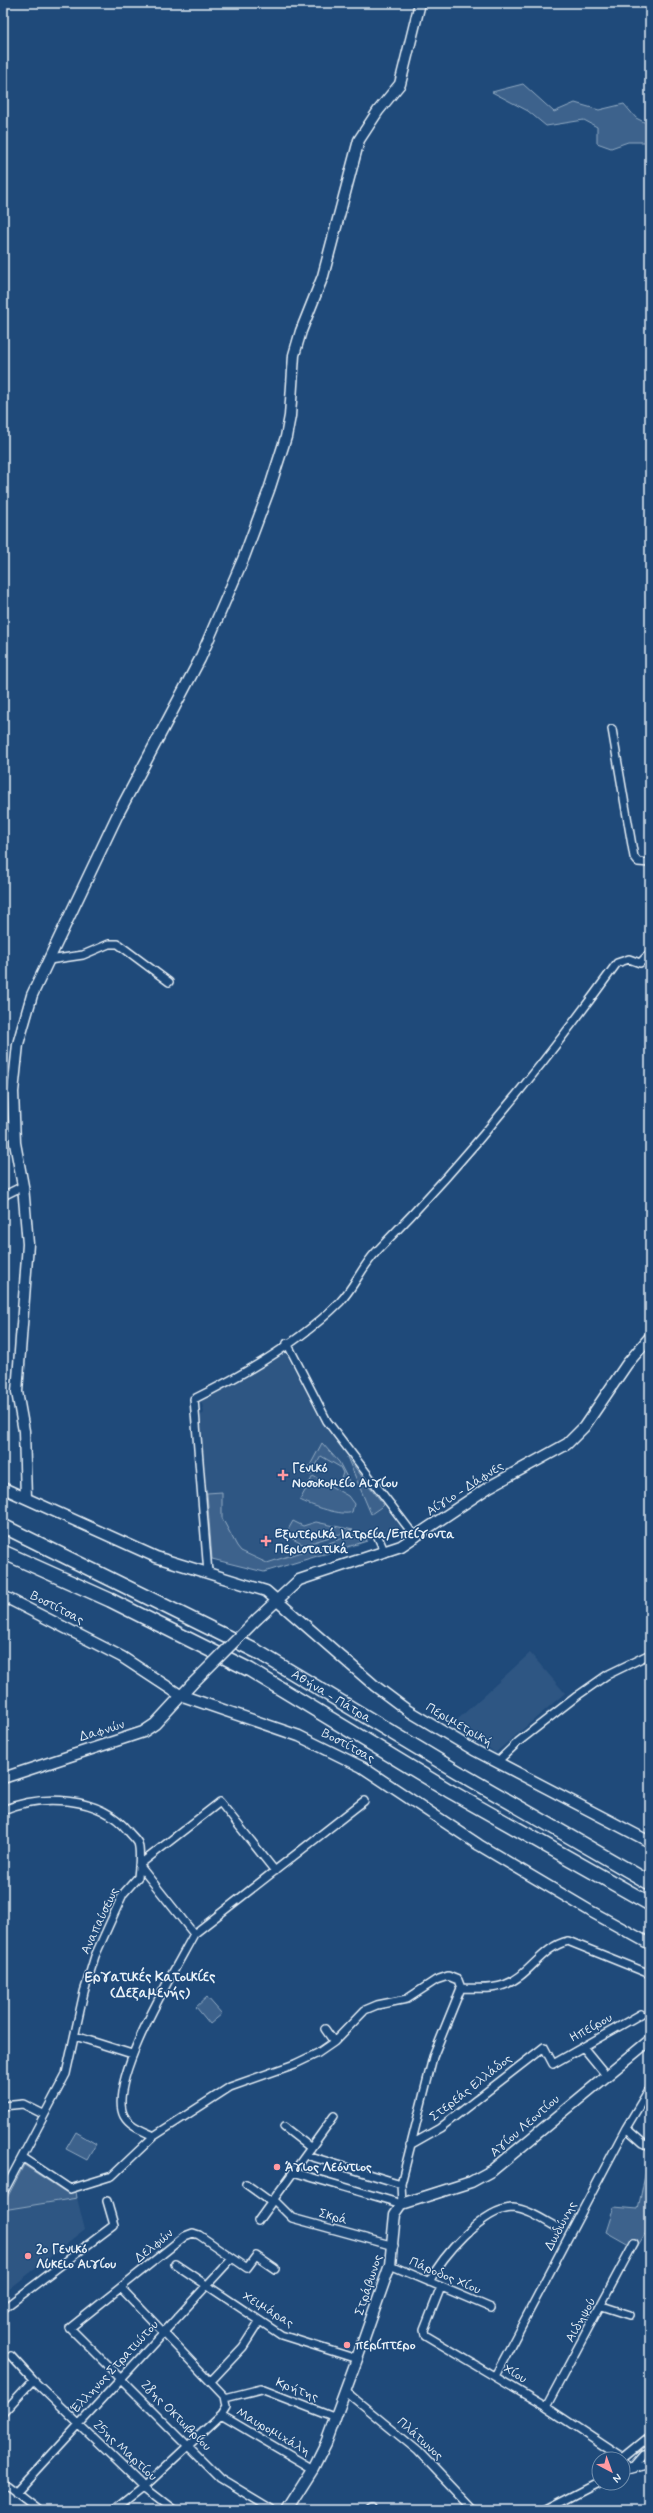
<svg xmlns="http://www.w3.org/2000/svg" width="653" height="2513" font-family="Mynerve,sans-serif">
<rect width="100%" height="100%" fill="#1f4a7a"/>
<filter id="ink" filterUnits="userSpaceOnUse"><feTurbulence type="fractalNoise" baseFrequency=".025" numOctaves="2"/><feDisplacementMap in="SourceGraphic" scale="8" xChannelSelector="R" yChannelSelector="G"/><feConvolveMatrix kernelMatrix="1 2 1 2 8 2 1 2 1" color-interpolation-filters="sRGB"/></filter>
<g filter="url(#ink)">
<path fill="#2e5683" d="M284,1350L322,1423L401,1528L351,1548L264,1572L212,1559L200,1416L204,1413L202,1403L199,1401L239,1381Z
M530,1653L565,1693L495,1753L457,1720Z
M77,2198L85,2230L3,2294V2210Z"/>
<path fill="#3c628c" stroke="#92aac2" d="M523,84L554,112L575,103L599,110L624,104L636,118L650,125V142H628L611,148L597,143V127L584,120L546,126L528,111L492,92Z
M322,1443L339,1462L352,1487L340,1481L343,1473L340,1467L321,1456L311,1475L306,1473Z
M347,1457L384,1505L371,1514Z
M313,1476L348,1496L354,1504L352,1512C344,1517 309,1505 300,1500Z
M222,1492V1518L237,1546L241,1551L267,1563L353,1535L366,1538L367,1541L264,1572L212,1559L207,1493Z
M293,1521L303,1526L316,1522L353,1530L304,1545L285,1535Z
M207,1997L222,2014L210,2024L196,2007Z
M76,2132L96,2144L87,2160L66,2149Z
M650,2151V2234L646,2232L636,2249L606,2232L614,2207L638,2209Z
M24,2165L67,2193L76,2192L77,2198L3,2210V2206Z"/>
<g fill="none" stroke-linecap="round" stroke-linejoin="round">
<defs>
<path id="street" d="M612,729L634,857L638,862L650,863
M49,960L83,955L109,944H118L169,982
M3,1196L23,1186
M287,1343L327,1421L416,1538
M378,1537L385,1553
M208,1573L194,1399C245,1374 299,1343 340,1302C354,1287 362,1267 376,1252C465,1162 543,1066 617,963L629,959L640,963L650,953
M498,1761L518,1742L577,1696L607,1675L650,1654
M3,1810C42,1794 100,1796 128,1831C131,1835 136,1839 138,1843C141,1852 139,1868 138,1877L123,1894L95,1956L84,1992L66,2074L3,2193
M139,1865L194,1934L364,1801
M139,1865L220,1802L275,1871
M461,1988C475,1988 491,1990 504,1985C530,1976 541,1947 568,1941L650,1974
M325,2029L334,2042
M75,2036L132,2054
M583,2047L606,2075
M3,2106L23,2104L43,2114
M284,2127L311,2148
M626,2128L643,2143L650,2146
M154,2136L230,2087L295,2064L318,2053L334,2042L365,2010L377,2005L407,1999L436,1980L448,1976L458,1980L461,1988
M410,2145L440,2128L544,2047L553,2064L641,2014
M306,2155L401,2184
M22,2157L70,2189L112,2176L154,2136C144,2131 130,2127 124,2116C106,2083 176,1968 194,1934
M293,2172L402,2204L401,2184L433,2057L461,1988
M246,2184L271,2202
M273,2199L292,2218L394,2246
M258,2221L334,2116
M175,2264L281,2335L357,2359
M390,2265L491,2308
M429,2282C442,2257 483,2208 513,2208C528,2209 545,2221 558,2228
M441,2287L424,2330L425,2335L546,2407L623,2458L631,2469L644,2454L650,2453
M602,2306L630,2315
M3,2309L114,2225L107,2201
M11,2356L33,2380L144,2487L174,2510
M495,2376L626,2128L650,2088
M211,2381L243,2347L259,2322
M345,2391L418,2451L474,2510
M225,2398L261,2389L336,2418
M546,2407L634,2243
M3,2413L33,2380
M221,2415L313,2469
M623,2458L650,2436
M623,2471L650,2464
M3,2482L39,2510
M16,2493L232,2258
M115,2510L144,2487L221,2415L226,2407L224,2396L121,2288
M273,2510L220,2478L70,2328L185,2236L193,2233L199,2235L247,2268L256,2256L275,2269
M370,2510L372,2509
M545,2510L599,2482"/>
<path id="secondary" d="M3,1488L156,1557L266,1591L375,1686L407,1710L474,1750L650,1842
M26,1498L24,1431L17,1392L28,1244L23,1186L15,1143L13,1092L18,1044L32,995L117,816L200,659L244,557L269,490L286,437L290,416L294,355L301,331L323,276L359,140L378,111L400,84L420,3
M3,1596L122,1657L180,1695L299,1736L362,1767L479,1845L592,1912L650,1944
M257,1619L299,1580L401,1546L489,1487L567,1444L584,1427L627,1364L650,1337
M3,1778L143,1732L155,1724L192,1684
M287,2510L313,2469L326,2443L357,2359L390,2265L395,2214L402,2204L471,2182L493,2170L650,2040"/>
<g id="highway">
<path id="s1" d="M3,1526L258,1652L456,1771L650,1883"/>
<path d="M3,1552L110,1600L250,1670L448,1790L650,1904"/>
</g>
</defs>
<use href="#street" stroke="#e8f1f8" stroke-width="10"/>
<use href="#secondary" stroke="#e8f1f8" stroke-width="13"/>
<use href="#highway" stroke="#e8f1f8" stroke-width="16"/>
<use href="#street" stroke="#1f4a7a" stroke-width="7"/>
<use href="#secondary" stroke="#1f4a7a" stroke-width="10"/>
<use href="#highway" stroke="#1f4a7a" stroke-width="13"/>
<defs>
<path id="secondary-bridge" d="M192,1684L257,1619"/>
</defs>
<use href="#secondary-bridge" stroke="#e8f1f8" stroke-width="13" stroke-linecap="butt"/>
<use href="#secondary-bridge" stroke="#1f4a7a" stroke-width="10"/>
</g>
</g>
<g fill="#ff9aa2" stroke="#1f4a7a" stroke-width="1.5">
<path d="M281 1469h4v4h4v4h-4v4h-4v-4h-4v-4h4z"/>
<path d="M264 1535h4v4h4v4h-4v4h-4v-4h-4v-4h4z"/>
<circle cx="277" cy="2167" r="4"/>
<circle cx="28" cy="2256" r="4"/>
<circle cx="347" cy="2345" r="4"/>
</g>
<g text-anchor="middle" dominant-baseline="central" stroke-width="3" stroke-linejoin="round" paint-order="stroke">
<g font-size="13" font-weight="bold" fill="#e8f1f8" stroke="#1f4a7a" text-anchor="start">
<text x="292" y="1468">Γενικό<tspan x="292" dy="15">Νοσοκομείο Αιγίου</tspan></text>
<text x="275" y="1534">Εξωτερικά Ιατρεία/Επείγοντα<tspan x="275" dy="15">Περιστατικά</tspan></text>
<text x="285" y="2167">Άγιος Λεόντιος</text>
<text x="36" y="2249">2ο Γενικό<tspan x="36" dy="15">Λύκειο Αιγίου</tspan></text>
<text x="355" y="2345">περίπτερο</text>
</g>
<g font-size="13" fill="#e8f1f8" stroke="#1f4a7a">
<text transform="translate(465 1489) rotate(-33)">Αίγιο - Δάφνες</text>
<text transform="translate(57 1608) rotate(27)">Βοστίτσας</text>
<text stroke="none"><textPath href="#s1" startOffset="370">Αθήνα - Πάτρα</textPath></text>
<text transform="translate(459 1725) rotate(30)">Περιμετρική</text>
<text transform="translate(102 1731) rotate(-17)">Δαφνών</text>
<text transform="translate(348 1746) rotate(28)">Βοστίτσας</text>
<text transform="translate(100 1921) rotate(-65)">Αναπαύσεως</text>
<text transform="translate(591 2028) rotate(-29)">Ηπείρου</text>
<text transform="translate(471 2088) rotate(-38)">Στερεάς Ελλάδος</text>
<text transform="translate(525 2126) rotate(-41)">Αγίου Λεοντίου</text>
<text transform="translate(333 2217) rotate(15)">Σκρά</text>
<text transform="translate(561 2226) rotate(-62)">Δωδώνης</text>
<text transform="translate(154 2246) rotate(-39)">Δελφών</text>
<text transform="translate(445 2276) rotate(23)">Πάροδος Χίου</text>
<text transform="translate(369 2285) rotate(-72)">Στράβωνος</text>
<text transform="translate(268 2310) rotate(31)">Χειμάρας</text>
<text transform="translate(581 2320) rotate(-61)">Αιδηψού</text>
<text transform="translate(115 2367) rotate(-47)">Έλληνος Στρατιώτου</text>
<text transform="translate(515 2374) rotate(31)">Χίου</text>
<text transform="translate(297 2390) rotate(21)">Κρήτης</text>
<text transform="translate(176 2416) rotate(45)">28ης Οκτωβρίου</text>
<text transform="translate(273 2432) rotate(30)">Μαυρομιχάλη</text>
<text transform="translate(420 2439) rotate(42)">Πλάτωνος</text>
<text transform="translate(125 2451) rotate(43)">25ης Μαρτίου</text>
</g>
<g font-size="14" font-weight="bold" fill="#e8f1f8" stroke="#1f4a7a">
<text x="150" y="1977">Εργατικές Κατοικίες<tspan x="150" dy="16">(Δεξαμενής)</tspan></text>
</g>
</g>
<rect width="653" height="2513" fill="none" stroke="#1f4a7a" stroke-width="16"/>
<rect x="8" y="8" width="637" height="2497" fill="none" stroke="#e8f1f8" stroke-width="1.5" filter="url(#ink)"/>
<g transform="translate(611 2471) rotate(139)"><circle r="19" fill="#1f4a7a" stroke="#6f8dac"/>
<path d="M0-3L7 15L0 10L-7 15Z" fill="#ff9aa2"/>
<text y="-6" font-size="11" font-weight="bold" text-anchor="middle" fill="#e8f1f8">N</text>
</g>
</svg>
